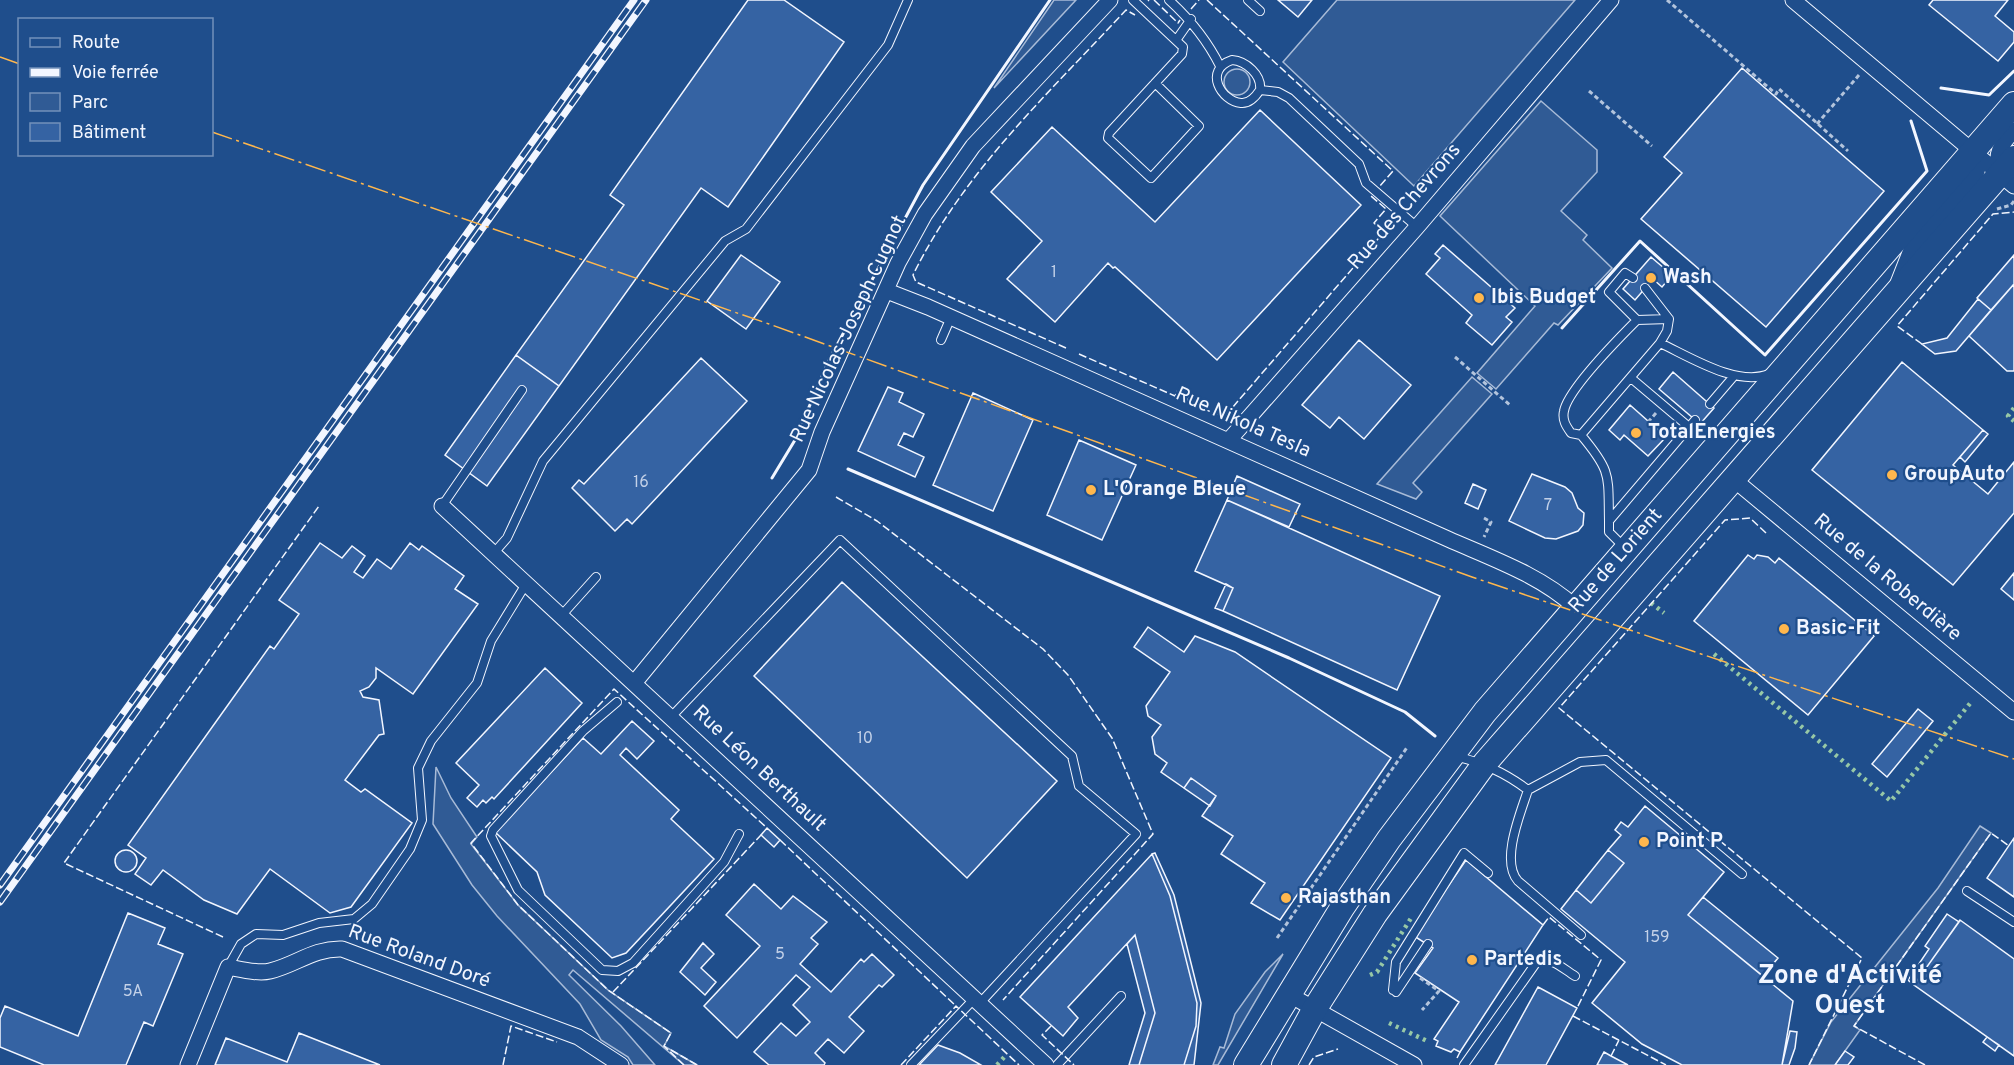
<svg xmlns="http://www.w3.org/2000/svg" width="2014" height="1065" font-family="Overpass,sans-serif">
<rect width="100%" height="100%" fill="#1f4e8c"/>
<path fill="#305b95" stroke="#a8bbd7" stroke-width="1.5" d="M1054,0H1076L994,88Z
M1337,0H1575L1414,186L1283,62Z
M1224 82a13 13 0 1 1 26 0a13 13 0 1 1-26 0Z
M1541,101L1597,150V172L1561,211L1587,235L1583,240L1612,268L1558,325L1554,323L1496,389L1477,373L1535,306L1440,216Z
M1472,377L1492,394L1413,483L1422,492L1416,499L1377,484Z
M436,767L451,798L477,837L471,844L518,905L608,990L671,1033L664,1046L697,1065H684L573,970L569,975L621,1026L655,1065H633L628,1057L601,1040L580,1004L497,916L472,885L433,824Z
M1980,826L1991,833L1854,1026L1860,1030L1835,1065H1809L1831,1022L1938,888Z
M1283,954L1218,1065H1213L1220,1047L1224,1048L1235,1014L1265,972Z"/>
<path fill="#3563a3" stroke="#f2f6ff" stroke-width="1.5" d="M748,0H784L844,42L728,207L701,188L559,386L516,355L624,205L610,195Z
M1278,0H1312L1298,17Z
M1933,0H2008L1995,16L2014,32V42L1998,61L1929,5Z
M1742,68L1884,191L1766,327L1641,219L1682,173L1664,157Z
M1260,110L1361,205L1217,360L1115,267L1113,268L1108,263L1055,322L1007,279L1042,241L991,192L1052,127L1155,222Z
M1443,245L1515,308L1506,317L1512,322L1492,345L1466,323L1472,315L1426,274L1440,258L1435,254Z
M741,255L780,282L746,329L707,301Z
M2014,255V284L1991,310L1977,298Z
M1651,257L1672,275L1662,287L1653,279L1635,300L1623,289Z
M2014,284V371H2007L1969,336Z
M1978,299L1991,310L1956,351L1935,354L1922,344L1947,338Z
M1359,340L1411,385L1364,439L1339,417L1330,428L1302,405Z
M516,355L559,386L487,486L445,455Z
M701,358L747,401L632,524L627,519L615,531L572,488L579,480L584,484Z
M1902,362L1983,430L1953,465L1988,494L2014,462V513L1953,585L1812,470Z
M1673,372L1714,408L1700,424L1659,389Z
M888,387L903,393L899,402L924,414L913,437L904,433L898,445L924,457L915,477L858,451Z
M973,393L1033,420L993,511L933,485Z
M1630,405L1666,437L1648,456L1624,435L1620,440L1609,430Z
M1983,430L1988,434L1965,462L1960,457Z
M1079,440L1136,465L1102,540L1047,515Z
M1532,474L1565,487L1572,493L1578,508L1584,513L1583,525L1578,531L1556,539L1545,538L1509,521Z
M1237,476L1300,504L1289,527L1227,500Z
M1473,484L1486,490L1478,509L1465,503Z
M1227,500L1440,596L1397,690L1223,611L1233,588L1195,571Z
M320,543L342,558L352,546L365,556L354,572L363,578L377,559L391,569L410,543L419,550L422,546L464,576L455,589L478,604L413,694L376,668V678L369,687L360,691L363,697L379,700L384,734L379,735L345,780L361,792L365,789L412,823L351,907L330,913L270,869L237,914L204,900L163,870L151,885L135,874L146,858L128,845L270,646L274,649L299,614L279,600Z
M1748,555L1754,559L1757,555L1768,557L1775,563L1779,558L1874,636L1808,715L1694,621Z
M2014,573V600L2001,589Z
M842,582L1057,781L967,878L754,676Z
M1226,584L1233,588L1223,611L1215,608Z
M1148,627L1184,652L1195,636L1235,652L1391,758L1280,920L1251,903L1265,883L1221,854L1233,836L1202,816L1216,796L1191,778L1184,788L1161,772L1167,763L1155,754L1152,737L1161,725L1148,716L1146,706L1170,672L1134,647Z
M545,668L582,703L494,799L492,797L486,803L483,800L477,807L467,798L479,785L456,763Z
M1918,709L1933,721L1887,777L1872,764Z
M632,721L654,741L637,759L626,748L620,755L679,810L671,819L714,859L626,953L612,958L545,895L537,872L495,832L583,738L601,754Z
M1191,778L1216,796L1210,806L1184,788Z
M1645,806L1724,872L1688,915L1793,1001L1782,1065H1682L1642,1044L1592,1003L1625,962L1561,909L1576,890L1591,903L1624,863L1608,850L1621,835L1615,830L1621,822L1628,827Z
M767,828L780,840L774,847L761,835Z
M2014,838V897L1987,878Z
M1608,850L1624,863L1591,903L1576,890Z
M115 861a11 11 0 1 1 22 0a11 11 0 1 1-22 0Z
M1155,853L1174,895L1201,1003L1194,1065H1184L1196,1026L1197,1003L1170,896L1152,854Z
M1152,854L1170,896L1197,1003L1196,1026L1184,1065H1139L1155,1013L1135,935L1068,1007L1078,1018L1063,1036L1020,997Z
M1466,860L1543,925L1460,1052L1454,1049L1451,1052L1436,1046L1438,1041L1434,1039L1459,1002L1415,973L1433,948L1414,936Z
M754,884L781,909L793,896L827,922L811,938L818,944L800,964L831,992L861,959L864,962L872,954L894,975L882,987L879,985L849,1017L864,1031L844,1053L828,1039L815,1053L825,1063L824,1065H769L754,1052L781,1023L796,1036L810,1022L793,1005L810,987L796,975L737,1038L704,1006L760,946L726,915Z
M1703,897L1778,958L1763,976L1688,915Z
M128,913L165,928L158,944L183,954L153,1026L144,1022L126,1065H44L0,1047V1018L5,1006L78,1036Z
M1947,914L1959,922L1914,985L1908,980L1929,949L1925,946Z
M1960,920L2014,959V1056L1914,985Z
M1135,935L1155,1013L1139,1065H1129L1145,1013L1127,944Z
M703,943L714,954L701,968L716,982L705,995L680,972Z
M1538,987L1577,1008L1546,1065H1495Z
M1790,1031L1797,1032L1795,1048L1789,1065H1782Z
M299,1033L380,1065H215L226,1038L287,1062Z
M1987,1037L1999,1045L1995,1051L1983,1042Z
M938,1045L960,1053L981,1065H919Z
M1845,1051L1854,1057L1848,1065H1835Z
M1604,1052L1611,1056L1628,1065H1597Z"/>
<g fill="none" stroke-linecap="round" stroke-linejoin="round">
<defs>
<path id="service" d="M1133,0L1183,47L1182,54L1109,133L1108,138L1151,178L1199,126L1155,83
M1169,0C1191,20 1207,40 1220,66
M1248,0L1260,11
M1177,39L1191,19
M1232,60C1246,61 1262,75 1260,90C1256,96 1250,104 1241,103C1221,101 1203,70 1232,60Z
M1260,90L1278,92L1289,98L1359,164L1366,183L1417,227
M1645,288L1669,319L1667,331L1660,343
M1637,320L1669,319
M941,340L951,317
M1631,378L1689,427
M1710,404L1734,376
M1581,435L1571,433C1566,426 1562,420 1564,411C1568,389 1620,337 1637,320L1609,292L1625,273L1633,278
M442,506L522,390
M1609,521C1608,475 1612,472 1581,435L1660,343C1690,357 1737,387 1769,374
M1625,548L1609,532V521L1695,420
M493,554L507,538L543,461L725,241L746,229L888,45L908,0
M561,616L596,577
M617,702L583,731L493,830L491,836L518,890L602,970L618,971L633,963L724,862L739,834
M672,716L840,540L1072,756L1079,786L1136,834L980,1003
M1455,756C1483,763 1504,772 1528,790C1521,812 1500,861 1518,881L1581,935
M1528,790L1580,762L1606,760L1742,874
M1967,891L2014,922
M228,967L241,944L256,934L283,935L319,923L354,919L372,904L410,849L422,820L418,768L431,741L477,683L491,641L526,584
M1393,990L1396,962L1464,853L1488,873
M1396,992L1428,944
M911,1065L975,998
M1057,1065L1121,996
M1464,1065L1536,963C1551,955 1563,969 1575,976"/>
<path id="minor" d="M1793,0L2014,186
M2001,173C1993,154 2001,145 2014,130
M1898,283L1911,250L1976,175L1980,160L1974,151
M887,291L928,307L1448,539C1491,558 1540,575 1575,607
M1229,440L1417,227L1611,0
M1732,478L2014,712
M442,506L1046,1065
M635,682L809,470L822,432L898,263L925,214L973,146L1110,0
M1288,994L1414,1065
M188,1065L228,967C240,969 258,974 270,971C296,965 313,948 342,949L578,1037L621,1065"/>
<path id="primary" d="M1246,1065L1342,908L1389,839L1485,712L2014,104
M1284,1065L1314,1010L1375,914L1485,763L2014,158"/>
</defs>
<use href="#service" stroke="#f2f6ff" stroke-width="10"/>
<use href="#minor" stroke="#f2f6ff" stroke-width="17"/>
<use href="#primary" stroke="#f2f6ff" stroke-width="26"/>
<path stroke="#b3c4dc" stroke-width="3" stroke-dasharray="4.5 3" stroke-linecap="butt" d="M1667,0L1776,94L1779,89L1848,151
M1589,91L1652,146
M1817,124L1859,75
M1997,209L2011,205L2014,201
M1455,357L1511,406
M1648,422L1656,413
M1484,518L1491,522L1484,537
M1277,938L1408,746
M1420,978L1439,991L1422,1010"/>
<use href="#service" stroke="#1f4e8c" stroke-width="8"/>
<use href="#minor" stroke="#1f4e8c" stroke-width="15"/>
<use href="#primary" stroke="#1f4e8c" stroke-width="24"/>
<defs>
<path id="rail" d="M0,885L634,0
M0,902L646,0"/>
</defs>
<use href="#rail" stroke="#f2f6ff" stroke-width="7"/>
<use href="#rail" stroke="#1f4e8c" stroke-width="4.5" stroke-dasharray="14" stroke-linecap="butt"/>
<path stroke="#97c8a6" stroke-width="4.5" stroke-dasharray="3 4.5" stroke-linecap="butt" d="M2014,408L2008,416L2014,421
M1651,603L1664,613
M1714,654L1891,801L1972,701
M1370,975L1377,972L1413,915
M1389,1023L1427,1041
M997,1065L1007,1054"/>
<path stroke="#f2f6ff" stroke-width="1.5" stroke-dasharray="8 3" stroke-linecap="butt" d="M1154,0L1178,23L1180,20
M1207,0L1393,171L1380,186
M1148,1L1149,0
M1191,9L1199,0
M1922,344L1897,326L1993,214L2014,212
M1066,348L916,282L913,275C964,171 1048,94 1126,10L1135,15
M1079,354L1175,396L1177,391
M1189,397L1187,402L1216,414L1232,408L1384,232L1374,223L1386,209L1371,196
M836,497L877,521L1043,649L1068,675L1112,738L1153,834L1003,1000
M1766,533L1750,518L1725,520L1559,708L1862,958L1809,1065
M780,840L956,1006
M1543,925L1549,917L1601,960L1577,1008
M223,937L64,863L319,506
M613,992L761,835
M1573,1016L1666,1065
M1051,1026L1042,1035L1074,1065
M671,1050L697,1065
M1611,1056L1619,1040
M1457,1058L1460,1052
M503,1065L511,1026L557,1042
M684,1065L664,1046L671,1033L608,990L518,905L471,843L614,689L767,828
M901,1065L956,1006L1019,1065
M1309,1065L1314,1057L1338,1049
M1925,1065L1854,1026L1991,833L2009,846"/>
<path stroke="#f2f6ff" stroke-width="3" d="M1941,88L1989,95L2014,71
M1562,328L1640,241L1765,355L1927,171L1911,121
M848,469L1289,658L1405,712L1435,736
M772,478L795,440L829,360L923,185L1050,0"/>
<path stroke="#ffb74d" stroke-width="1.5" stroke-dasharray="21 4.5 3 4.5" stroke-linecap="butt" d="M0,57L20,64
M212,132L769,324L1472,577L2014,759"/>
</g>
<g fill="#ffb74d" stroke="#1f4e8c" stroke-width="2">
<circle cx="1651" cy="278" r="6"/>
<circle cx="1479" cy="298" r="6"/>
<circle cx="1636" cy="433" r="6"/>
<circle cx="1892" cy="475" r="6"/>
<circle cx="1091" cy="490" r="6"/>
<circle cx="1784" cy="629" r="6"/>
<circle cx="1644" cy="842" r="6"/>
<circle cx="1286" cy="898" r="6"/>
<circle cx="1472" cy="960" r="6"/>
</g>
<g text-anchor="middle" dominant-baseline="central" stroke-width="4.5" stroke-linejoin="round" paint-order="stroke">
<g font-size="16" fill="#c3d1e8">
<text x="1054" y="273">1</text>
<text x="641" y="483">16</text>
<text x="1548" y="506">7</text>
<text x="865" y="739">10</text>
<text x="1657" y="938">159</text>
<text x="780" y="955">5</text>
<text x="133" y="992">5A</text>
</g>
<g font-size="20" fill="#f2f6ff" stroke="#1f4e8c">
<text transform="translate(1405 207) rotate(-49)">Rue des Chevrons</text>
<text transform="translate(849 329) rotate(-65)">Rue Nicolas-Joseph Cugnot</text>
<text transform="translate(1243 423) rotate(24)">Rue Nikola Tesla</text>
<text transform="translate(1616 561) rotate(-49)">Rue de Lorient</text>
<text transform="translate(1887 578) rotate(40)">Rue de la Roberdière</text>
<text transform="translate(759 769) rotate(43)">Rue Léon Berthault</text>
<text transform="translate(419 957) rotate(20)">Rue Roland Doré</text>
</g>
<g font-size="20" font-weight="bold" fill="#f2f6ff" stroke="#1f4e8c" text-anchor="start">
<text x="1663" y="278">Wash</text>
<text x="1491" y="298">Ibis Budget</text>
<text x="1648" y="433">TotalEnergies</text>
<text x="1904" y="475">GroupAuto</text>
<text x="1103" y="490">L'Orange Bleue</text>
<text x="1796" y="629">Basic-Fit</text>
<text x="1656" y="842">Point P</text>
<text x="1298" y="898">Rajasthan</text>
<text x="1484" y="960">Partedis</text>
</g>
<g font-size="26" font-weight="bold" fill="#f2f6ff" stroke="#1f4e8c">
<text x="1850" y="976">Zone d'Activité<tspan x="1850" dy="30">Ouest</tspan></text>
</g>
</g>
<rect x="18" y="18" width="195" height="138" fill="#1f4e8c" stroke="#7391ba" stroke-width="1.5"/>
<rect x="30" y="38" width="30" height="9" fill="#1f4e8c" stroke="#7391ba" stroke-width="1.5"/>
<text x="72" y="48" font-size="18" fill="#f2f6ff">Route</text>
<rect x="30" y="68" width="30" height="9" fill="#f2f6ff" stroke="#7391ba" stroke-width="1.5"/>
<text x="72" y="78" font-size="18" fill="#f2f6ff">Voie ferrée</text>
<rect x="30" y="93" width="30" height="18" fill="#305b95" stroke="#7391ba" stroke-width="1.5"/>
<text x="72" y="108" font-size="18" fill="#f2f6ff">Parc</text>
<rect x="30" y="123" width="30" height="18" fill="#3563a3" stroke="#7391ba" stroke-width="1.5"/>
<text x="72" y="138" font-size="18" fill="#f2f6ff">Bâtiment</text>
</svg>
